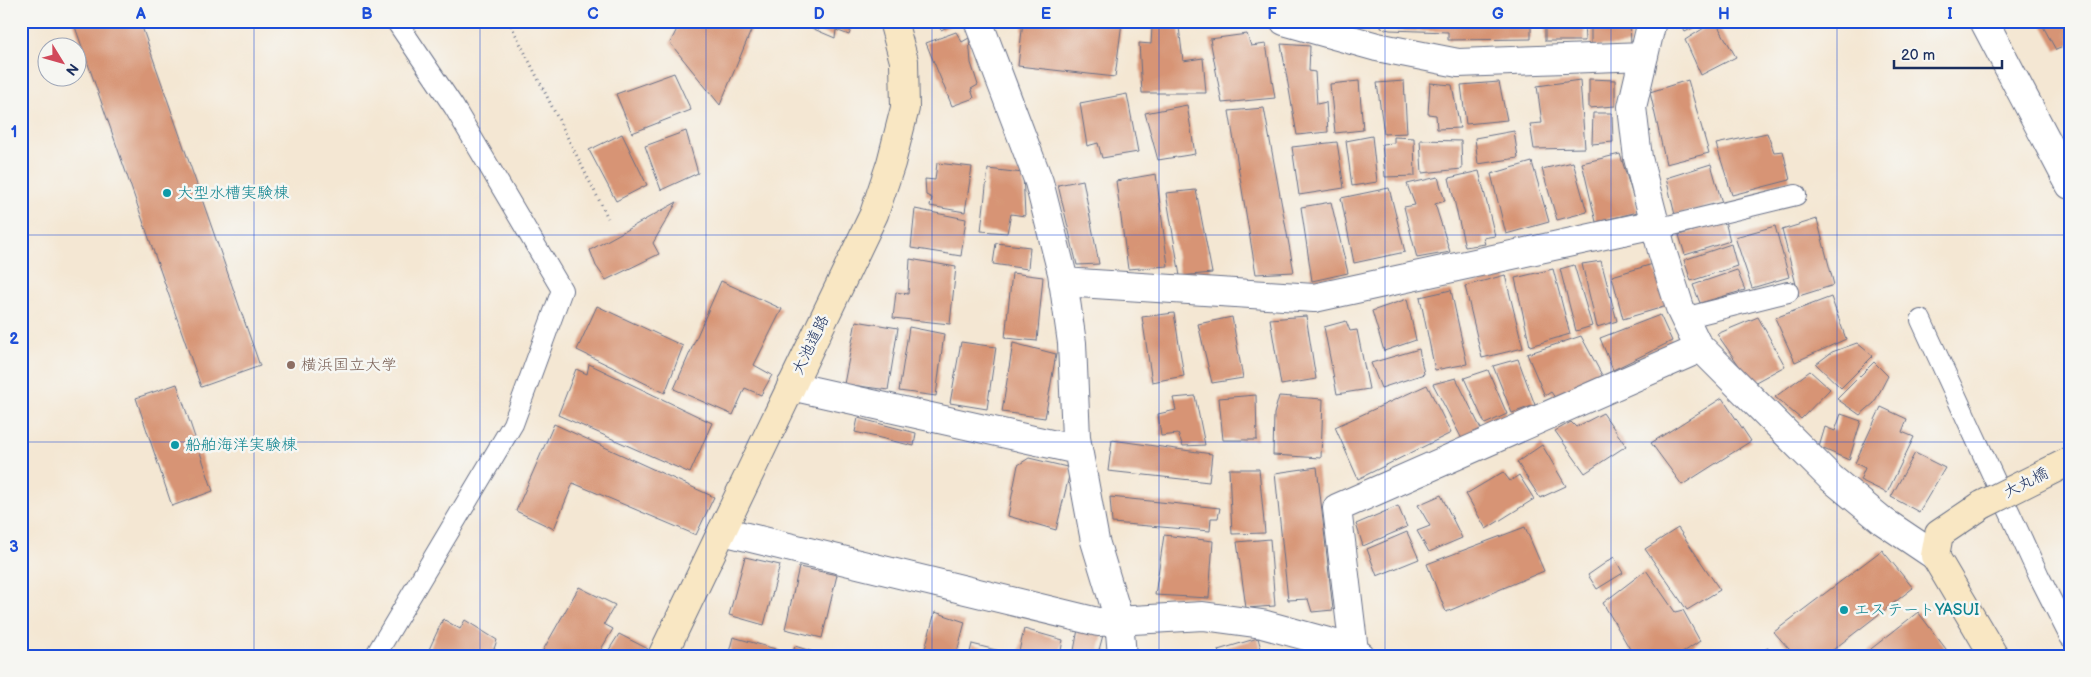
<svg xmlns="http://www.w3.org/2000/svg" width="2091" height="677" font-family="'Balsamiq Sans','Klee One',sans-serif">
<rect width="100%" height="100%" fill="#f6f6f2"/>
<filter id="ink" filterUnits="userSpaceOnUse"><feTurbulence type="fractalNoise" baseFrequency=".02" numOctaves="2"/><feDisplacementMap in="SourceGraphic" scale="10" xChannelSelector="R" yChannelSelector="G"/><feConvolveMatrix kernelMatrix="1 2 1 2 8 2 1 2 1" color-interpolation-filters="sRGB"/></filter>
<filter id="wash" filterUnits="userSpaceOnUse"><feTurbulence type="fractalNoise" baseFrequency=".0096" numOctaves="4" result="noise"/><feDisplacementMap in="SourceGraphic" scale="20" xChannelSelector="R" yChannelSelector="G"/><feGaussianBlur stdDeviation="1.12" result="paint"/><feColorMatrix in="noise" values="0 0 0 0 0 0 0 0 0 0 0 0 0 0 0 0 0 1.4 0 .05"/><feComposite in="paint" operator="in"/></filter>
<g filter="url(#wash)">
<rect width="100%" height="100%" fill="#f4e7d3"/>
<g id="blocks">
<path fill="#d79475" d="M73,21H140L260,366L201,387Z
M681,21H755L720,105L670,43Z
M795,21H854L849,35L836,30L835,38Z
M936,21H959L941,30Z
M1023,21L1122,22L1115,77L1018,66Z
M1341,21H1372L1371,26L1341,22Z
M1382,21H1531V39L1448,40V32L1390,30L1381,28Z
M1545,21H1584L1585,41H1545Z
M1591,21H1630L1631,45L1591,46Z
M1679,21H1706L1685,32Z
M1715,21L1736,57L1701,75L1685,40Z
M2040,21H2070V44L2056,50Z
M1152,27H1179L1183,61L1203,58L1206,93H1142L1139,43L1151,44Z
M956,32L962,42L969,38L971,63L978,85L971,89L974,98L952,106L926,43Z
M1247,34L1251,46L1266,44L1275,98L1222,103L1210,39Z
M1281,44L1310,46L1309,71L1315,72L1317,104L1326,102L1328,132L1297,135Z
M674,73L691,110L632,133L616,94Z
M1589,79L1615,80V106L1589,108Z
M1580,80L1585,148L1534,149L1530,124L1542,123L1537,86Z
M1688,80L1709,153L1666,164L1650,92Z
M1359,81L1363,130L1335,133L1330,84Z
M1404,81L1407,133L1384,134L1377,83Z
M1499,82L1507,120L1466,124L1461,85Z
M1430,83L1452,85L1460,128L1437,129L1436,115L1428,114Z
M1127,94L1138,152L1102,158L1098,143L1087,146L1080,103Z
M1187,105L1195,154L1158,160L1145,113Z
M1264,108L1294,272L1256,274L1229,111Z
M1593,113H1612L1613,142L1592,144Z
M686,131L698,173L661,190L645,146Z
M1514,131L1518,158L1478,164L1475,138Z
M1767,133L1774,152L1783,151L1790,180L1732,195L1716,144Z
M622,134L647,185L616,201L589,150Z
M1372,136L1377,182L1352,186L1346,141Z
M1394,137L1414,138L1415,176L1385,177L1382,144L1394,143Z
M1420,140L1461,141L1462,169L1422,173Z
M1337,142L1344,188L1299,195L1292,147Z
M1620,154L1638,212L1596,222L1582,163Z
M1532,162L1549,222L1506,234L1491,174Z
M1573,162L1587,212L1557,220L1542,169Z
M937,163L972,167L965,212L930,206L932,198L926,195L925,179L935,180Z
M1711,164L1722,203L1675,215L1666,178Z
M988,169L1023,173L1025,216L1011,214L1007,233L981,231Z
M1479,171L1495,236L1483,238L1485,244L1465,247L1449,178Z
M1156,174L1168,266L1128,269L1116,181Z
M1438,177L1445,201L1435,204L1450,252L1417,258L1404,207L1415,205L1407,184Z
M1083,180L1099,264L1077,265L1058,185Z
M1389,188L1405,252L1354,263L1341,198Z
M1196,190L1212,273L1180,276L1166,193Z
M677,202L653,243L659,254L606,280L596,266L590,250Z
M1331,202L1348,273L1312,281L1301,207Z
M915,209L966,219L961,256L911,248Z
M1817,219L1834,285L1799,296L1782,230Z
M1725,221L1730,241L1685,255L1679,235Z
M1775,226L1789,277L1752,288L1735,237Z
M996,243L1030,247L1028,269L993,264Z
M1731,244L1737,266L1691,281L1684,260Z
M910,259L956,267L950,324L893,318L896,292L908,294Z
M1601,261L1617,321L1597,327L1582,264Z
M1653,264L1667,306L1623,319L1612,276Z
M1574,265L1592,326L1576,331L1560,269Z
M1553,269L1570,334L1530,346L1515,278Z
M1737,270L1745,290L1700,303L1693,285Z
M1012,273L1043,277L1037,341L1005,338Z
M1505,275L1523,348L1482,358L1465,286Z
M721,281L782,309L754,365L772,375L761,395L745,388L733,415L674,389Z
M1451,290L1467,364L1435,370L1420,297Z
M1831,297L1846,339L1795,362L1775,318Z
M1407,299L1416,340L1384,351L1372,311Z
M597,306L683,346L665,393L577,350Z
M1174,313L1184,376L1152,382L1142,317Z
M1660,315L1672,341L1613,370L1600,338Z
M1306,316L1316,379L1281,385L1270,319Z
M1232,317L1243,378L1212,383L1198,324Z
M1758,317L1785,366L1752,384L1717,334Z
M856,321L898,328L888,390L844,384Z
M1346,321L1350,331L1357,330L1369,389L1337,394L1324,327Z
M909,327L944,334L936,396L899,391Z
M1581,336L1603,377L1556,399L1551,392L1545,396L1527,354Z
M961,342L996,347L987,409L950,403Z
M1013,343L1056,354L1045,418L1002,412Z
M1857,343L1873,356L1841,388L1816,364L1832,352Z
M1419,349L1424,374L1381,388L1371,363Z
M1518,359L1535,405L1512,413L1493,366Z
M1874,362L1888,376L1874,403L1860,415L1837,399Z
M589,364L712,423L690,473L558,415L576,369L587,374Z
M1488,370L1507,414L1485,424L1464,378Z
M1810,371L1830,389L1801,419L1775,397Z
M1456,378L1482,431L1462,439L1433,384Z
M177,384L213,491L172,506L136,398Z
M1427,385L1451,433L1358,479L1335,427Z
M1256,395L1257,440H1223L1219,398Z
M1195,396L1205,445L1183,446L1178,434L1161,436L1158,414L1176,410L1173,398Z
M1279,396L1323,399L1321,458L1273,455L1274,414Z
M1722,398L1751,441L1682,485L1651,443Z
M1881,407L1907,419L1902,432L1914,437L1887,493L1860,480L1865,468L1855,463Z
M1603,413L1626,446L1585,473L1555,431L1571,422L1576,427Z
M1841,414L1861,421L1849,460L1819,447L1825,427L1835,431Z
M858,418L916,433L914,446L855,432Z
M554,424L714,497L696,535L573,483L554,529L516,511Z
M1112,440L1212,454L1209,482L1108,471Z
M1542,445L1566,486L1540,498L1517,462Z
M1915,453L1945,468L1919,512L1891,497Z
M1029,458L1071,468L1056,530L1008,516L1018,465Z
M1317,467L1333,610L1312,612L1308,599L1288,600L1275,473Z
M1229,469H1259L1265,533L1232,534Z
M1503,472L1510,481L1519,475L1534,499L1486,529L1466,494Z
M1441,495L1462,538L1429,552L1417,531L1430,526L1418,505Z
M1110,497L1220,508L1218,518H1211L1210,531L1112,523Z
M1398,506L1407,527L1363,546L1356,524Z
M1525,527L1544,571L1446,612L1427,564Z
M1678,528L1720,590L1687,610L1645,549Z
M1407,532L1419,559L1377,576L1367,549Z
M1164,535L1213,541L1209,598L1155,595Z
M1270,539L1275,606L1246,608L1237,542Z
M1882,550L1913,588L1825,656H1795L1774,632Z
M745,557L780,565L764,625L729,615Z
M1614,557L1623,573L1597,589L1588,575Z
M799,567L837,575L822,638L785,629Z
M1646,570L1675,612L1683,610L1700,641L1678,656H1634L1603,603Z
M579,587L615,605L604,624L613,629L597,656H547L542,652Z
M935,612L965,622L956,656H923Z
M1918,612L1949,653L1946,656H1862Z
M443,619L460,629L465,620L497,640L494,649L501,654L500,656H426Z
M1024,629L1063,640L1060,656H1018Z
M1078,629L1103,635L1099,650L1107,651L1106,656H1073Z
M619,634L648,649L644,656H605Z
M733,637L779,650L777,656H728Z
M1258,638L1263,656H1220L1218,650Z
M972,644L1000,651L999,656H969Z
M795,646L823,655V656H792Z
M1768,648L1772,656H1751Z"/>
</g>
</g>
<g filter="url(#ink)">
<use href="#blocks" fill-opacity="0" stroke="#676f87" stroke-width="1"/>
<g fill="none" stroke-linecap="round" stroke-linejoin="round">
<defs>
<path id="lane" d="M1656,229L1796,195
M1684,318L1788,292
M1921,320L2039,576L2070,637
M375,656L513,424L562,290L454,107L396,21"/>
<path id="street" d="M978,21L1039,182L1062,273L1072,343L1076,438L1095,541L1119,620L1122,656
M1284,21L1377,47L1458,63L1644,56
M1652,21L1632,107L1638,158L1662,251L1681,311L1697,344L1831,478L1883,521L1935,556
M1984,21L2070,185
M1063,282L1314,298L1655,224
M791,386L1078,450
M722,531L1098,622L1203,616L1262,624L1350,648L1361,656
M1354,651L1337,508L1701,348"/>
<path id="secondary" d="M1982,505L1939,534L1935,556L1994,656
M662,656L874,214L891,163L905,108L904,61L893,21"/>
</defs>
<use href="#lane" stroke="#676f87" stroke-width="22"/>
<use href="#street" stroke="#676f87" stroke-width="30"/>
<use href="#secondary" stroke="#676f87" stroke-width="30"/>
<path stroke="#676f87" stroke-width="3" stroke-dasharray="1 4" stroke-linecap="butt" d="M509,21L608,218"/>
<use href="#lane" stroke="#fff" stroke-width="20"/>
<use href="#street" stroke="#fff" stroke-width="28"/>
<use href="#secondary" stroke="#f9e7c3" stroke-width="28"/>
<defs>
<path id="secondary-bridge" d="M1982,505L2070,461"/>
</defs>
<use href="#secondary-bridge" stroke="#676f87" stroke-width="30" stroke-linecap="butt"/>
<use href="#secondary-bridge" stroke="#f9e7c3" stroke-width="28"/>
</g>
</g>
<path fill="none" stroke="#1d4ed8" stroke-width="1" stroke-opacity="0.55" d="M254,21V656M480,21V656M706,21V656M932,21V656M1159,21V656M1385,21V656M1611,21V656M1837,21V656M21,235H2070M21,442H2070"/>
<g fill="#0f9aa8" stroke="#f6f6f2" stroke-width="2">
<circle cx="167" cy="193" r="5"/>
<circle cx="175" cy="445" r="5"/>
<circle cx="1844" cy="610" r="5"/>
</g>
<circle fill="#8d6e63" stroke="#f6f6f2" stroke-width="2" cx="291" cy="365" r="5"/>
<g text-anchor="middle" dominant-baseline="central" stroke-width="5" stroke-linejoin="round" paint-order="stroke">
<g font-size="16" fill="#0d838f" stroke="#f6f6f2" text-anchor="start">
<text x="177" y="193">大型水槽実験棟</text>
<text x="185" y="445">船舶海洋実験棟</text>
<text x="1854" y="610">エステートYASUI</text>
</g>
<g font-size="16" fill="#1b2f5e" stroke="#f6f6f2">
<text transform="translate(811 345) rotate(-64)">大池道路</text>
<text transform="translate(2026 483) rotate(-27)">大丸橋</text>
</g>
<g font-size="16" fill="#785e54" stroke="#f6f6f2" text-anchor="start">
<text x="301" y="365">横浜国立大学</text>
</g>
</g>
<rect width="2091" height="677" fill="none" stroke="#f6f6f2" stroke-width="55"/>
<g transform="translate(62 62) rotate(127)"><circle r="24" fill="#f6f6f2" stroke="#9ea6b7"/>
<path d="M0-4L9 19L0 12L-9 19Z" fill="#d1495b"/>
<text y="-8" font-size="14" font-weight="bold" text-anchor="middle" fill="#1b2f5e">N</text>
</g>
<path d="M1894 60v8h108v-8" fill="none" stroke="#1b2f5e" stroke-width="2.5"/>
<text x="1901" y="60" font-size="15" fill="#1b2f5e" stroke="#f6f6f2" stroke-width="4" paint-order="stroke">20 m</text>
<rect x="28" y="28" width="2036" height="622" fill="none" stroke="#1d4ed8" stroke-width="2"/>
<g font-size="16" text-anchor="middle" font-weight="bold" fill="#1d4ed8">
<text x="141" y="19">A</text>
<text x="367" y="19">B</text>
<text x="593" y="19">C</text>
<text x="819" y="19">D</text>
<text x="1046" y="19">E</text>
<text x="1272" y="19">F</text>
<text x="1498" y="19">G</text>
<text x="1724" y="19">H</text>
<text x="1950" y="19">I</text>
<text x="14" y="137">1</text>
<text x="14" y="344">2</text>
<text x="14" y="552">3</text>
</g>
</svg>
